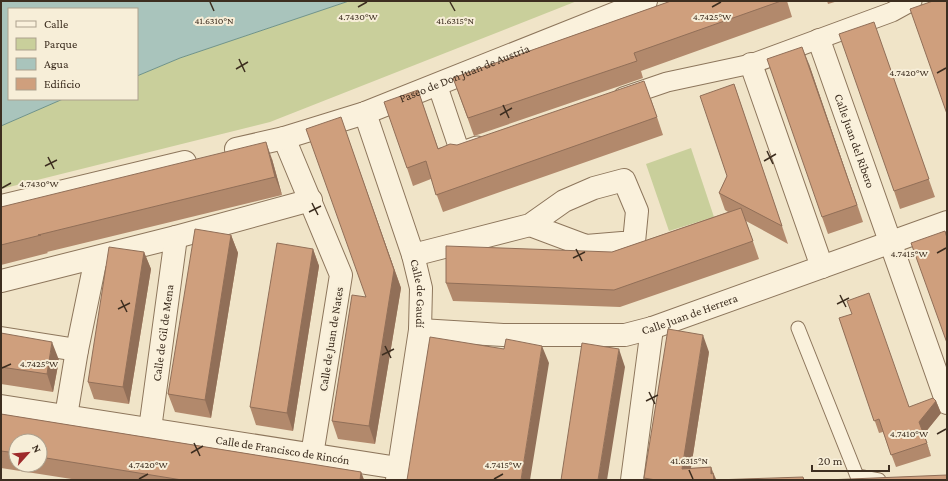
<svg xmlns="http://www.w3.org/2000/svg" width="948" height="481" font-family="'Crimson Pro',serif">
<rect width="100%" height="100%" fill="#f0e4c8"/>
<path fill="#c9cf9b" d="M349,1H577L270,122L1,189V126L63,99H137V76L180,58Z
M691,148L714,217L669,231L646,164Z"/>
<path fill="#a9c4bc" stroke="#6f938a" d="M1,1H349L180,58L137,76V9H9V99H63L1,126Z"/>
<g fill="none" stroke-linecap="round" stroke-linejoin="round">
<defs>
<path id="service" d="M798,328L857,476L879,480"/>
<path id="pedestrian" d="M437,84L460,152L477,146
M623,97L667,82L751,64L892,12L912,1"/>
<g id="minor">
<path id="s1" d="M819,40L947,403"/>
<path d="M751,64L822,267"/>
<path id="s2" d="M365,113L413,255L421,288L420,330L397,480"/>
<path d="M284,138L341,275L312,455"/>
<path id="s3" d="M236,149L284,138L365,113L646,1"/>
<path d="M1,206L185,162"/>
<path d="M413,255L530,225L564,201L594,188L624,180L637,211L634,242L586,246L530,225"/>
<path d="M1,281L176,237L311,200"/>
<path id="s4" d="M420,330L503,335H625L652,328L947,222"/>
<path d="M1,338L77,350"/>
<path id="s5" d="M1,406L398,468"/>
<path d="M66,416L77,350L96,258"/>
<path id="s6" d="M150,429L176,237"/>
<path d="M632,480L652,328"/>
</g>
</defs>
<use href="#service" stroke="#8d765c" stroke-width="15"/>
<use href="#pedestrian" stroke="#8d765c" stroke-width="21"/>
<use href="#minor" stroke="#8d765c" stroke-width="24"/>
<use href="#service" stroke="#faf1dc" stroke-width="13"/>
<use href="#pedestrian" stroke="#faf1dc" stroke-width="19"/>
<use href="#minor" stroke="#faf1dc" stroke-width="22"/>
</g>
<path fill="#b2896c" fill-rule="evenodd" d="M671,1H787L792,17L641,71L643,78L474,136L453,78Z
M827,1H838L828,4Z
M880,40L935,197L900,209L894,191Z
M809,64L863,222L828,234L822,217Z
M734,84L788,244L746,221L759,259L620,307L453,301L446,283L612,252L728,212L725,210L719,193L727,176Z
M418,90L438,148L457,145L651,99L663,135L443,212L431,179L413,186L407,168Z
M347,135L401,288L375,444L338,439L332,421L366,297Z
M272,159L282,195L47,252L48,253L1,265V207Z
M231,235L238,253L211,418L175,412L168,394Z
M313,249L319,266L293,431L256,425L250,407Z
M144,252L151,269L129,404L94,399L88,382Z
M839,318L909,407L936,401L941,413L924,434L931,456L896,467L883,432L879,433Z
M1,333L59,360L53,392L1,384Z
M709,352L691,468L711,467L716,479L804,480H645L644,478Z
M1,414L361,472L364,480H78L1,468ZM16,441H40V465H16Z"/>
<path fill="#916f58" d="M802,47L809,64L863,222L857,205Z
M734,84L740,102L788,244L782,226Z
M347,135L401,288L375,444L369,426L394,270Z
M266,142L272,159L282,195L275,177Z
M231,235L238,253L211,418L205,400Z
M313,249L319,266L293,431L287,413Z
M144,252L151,269L129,404L123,387Z
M703,335L709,352L689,480L682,469Z
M52,342L59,360L53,392L47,374Z
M542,346L549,363L530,480H521Z
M619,349L625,367L607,480H598Z
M936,401L941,413L924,434L931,456L919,422Z
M711,467L713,475V473L716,480H713L711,474Z
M361,472L364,480H360Z"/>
<path fill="#cf9f7d" stroke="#916f58" d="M671,1H781L634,53L637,61L468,118L453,78Z
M933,1H946L947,4V114L910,9Z
M874,22L929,179L894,191L839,34Z
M802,47L857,205L822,217L767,59Z
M644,81L657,117L436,195L426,161L407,168L384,102L418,90L438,149L450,144L457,145Z
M734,84L782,226L719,193L727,176L700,96Z
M341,117L394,270L369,426L332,421L352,295L366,297L306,129Z
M266,142L275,177L38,235H41L1,245V207Z
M741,208L753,241L614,290L446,283V246L612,252Z
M195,229L231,235L205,400L168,394Z
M945,231L947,238V343L911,243Z
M277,243L313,249L287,413L250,407Z
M109,247L144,252L123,387L88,382Z
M869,293L909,407L933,398L936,401L919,422L927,443L891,455L879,419L874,421L839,318L852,314L847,301Z
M668,329L703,335L682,469L711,467V474L713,473L714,480L803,477L804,480H656L644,478Z
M1,333L52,342L47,374L1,367Z
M430,337L504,349L506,339L542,346L521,480H407Z
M582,343L619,349L598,480H561Z
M1,414L361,472L360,480H182L40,457V441H16V453L1,451Z
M947,475V480H826Z"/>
<path fill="none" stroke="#3d2e20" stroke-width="1.5" d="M210,2L214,11M450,2L455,11M358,7L367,2M712,7L721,2M239,59L245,72M236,69L248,62M937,73L946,68M503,105L509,118M500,115L512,108M767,151L773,164M48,157L54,169M764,161L776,154M45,166L57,160M2,188L11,183M312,203L318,215M309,212L321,206M576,249L582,261M937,253L946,248M573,258L585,252M840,295L846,307M121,300L127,312M837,304L849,298M118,309L130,303M385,346L391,358M382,355L394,349M2,368L11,364M649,392L655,404M646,401L658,395M937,434L946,429M194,443L200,456M191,453L203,446M689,470L693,479M139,479L148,474M494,479L503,474"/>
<g text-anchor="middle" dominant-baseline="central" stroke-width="4" stroke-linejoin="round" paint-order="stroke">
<g font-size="12" fill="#3d2e20" stroke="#f7eed8">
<text stroke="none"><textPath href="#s3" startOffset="241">Paseo de Don Juan de Austria</textPath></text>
<text stroke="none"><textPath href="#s1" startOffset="107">Calle Juan del Ribero</textPath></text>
<text stroke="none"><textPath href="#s2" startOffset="189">Calle de Gaudí</textPath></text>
<text stroke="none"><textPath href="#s4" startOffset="273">Calle Juan de Herrera</textPath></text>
<text stroke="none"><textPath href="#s6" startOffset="97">Calle de Gil de Mena</textPath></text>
<text transform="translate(331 339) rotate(-81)">Calle de Juan de Nates</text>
<text stroke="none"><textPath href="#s5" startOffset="285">Calle de Francisco de Rincón</textPath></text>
</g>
</g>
<g font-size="10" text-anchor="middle" fill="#3d2e20" stroke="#f7eed8" stroke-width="4" stroke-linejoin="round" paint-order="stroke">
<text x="358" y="20">4.7430°W</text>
<text x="712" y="20">4.7425°W</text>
<text x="214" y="24">41.6310°N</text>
<text x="455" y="24">41.6315°N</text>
<text x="909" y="76">4.7420°W</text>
<text x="39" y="187">4.7430°W</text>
<text x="909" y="257">4.7415°W</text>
<text x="39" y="367">4.7425°W</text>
<text x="909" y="437">4.7410°W</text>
<text x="689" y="464">41.6315°N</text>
<text x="148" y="468">4.7420°W</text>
<text x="503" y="468">4.7415°W</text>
</g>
<rect width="948" height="481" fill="none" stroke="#3d2e20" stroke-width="4"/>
<rect x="8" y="8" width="130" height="92" fill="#f7eed8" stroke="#ada18e"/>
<rect x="16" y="21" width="20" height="6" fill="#faf1dc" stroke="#ada18e"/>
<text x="44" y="28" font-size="12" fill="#3d2e20">Calle</text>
<rect x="16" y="38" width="20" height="12" fill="#c9cf9b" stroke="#ada18e"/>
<text x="44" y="48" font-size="12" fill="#3d2e20">Parque</text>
<rect x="16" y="58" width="20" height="12" fill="#a9c4bc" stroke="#ada18e"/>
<text x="44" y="68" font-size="12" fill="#3d2e20">Agua</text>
<rect x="16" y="78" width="20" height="12" fill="#cf9f7d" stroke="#ada18e"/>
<text x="44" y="88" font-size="12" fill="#3d2e20">Edificio</text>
<g transform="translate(28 453) rotate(63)"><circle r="19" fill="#f7eed8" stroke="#ada18e"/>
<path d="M0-3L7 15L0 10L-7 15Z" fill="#9e2a2b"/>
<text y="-6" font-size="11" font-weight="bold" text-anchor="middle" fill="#3d2e20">N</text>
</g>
<path d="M812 465v6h77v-6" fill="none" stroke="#3d2e20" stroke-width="2"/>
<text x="818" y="465" font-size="12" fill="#3d2e20" stroke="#f7eed8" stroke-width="3" paint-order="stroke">20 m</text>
</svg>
